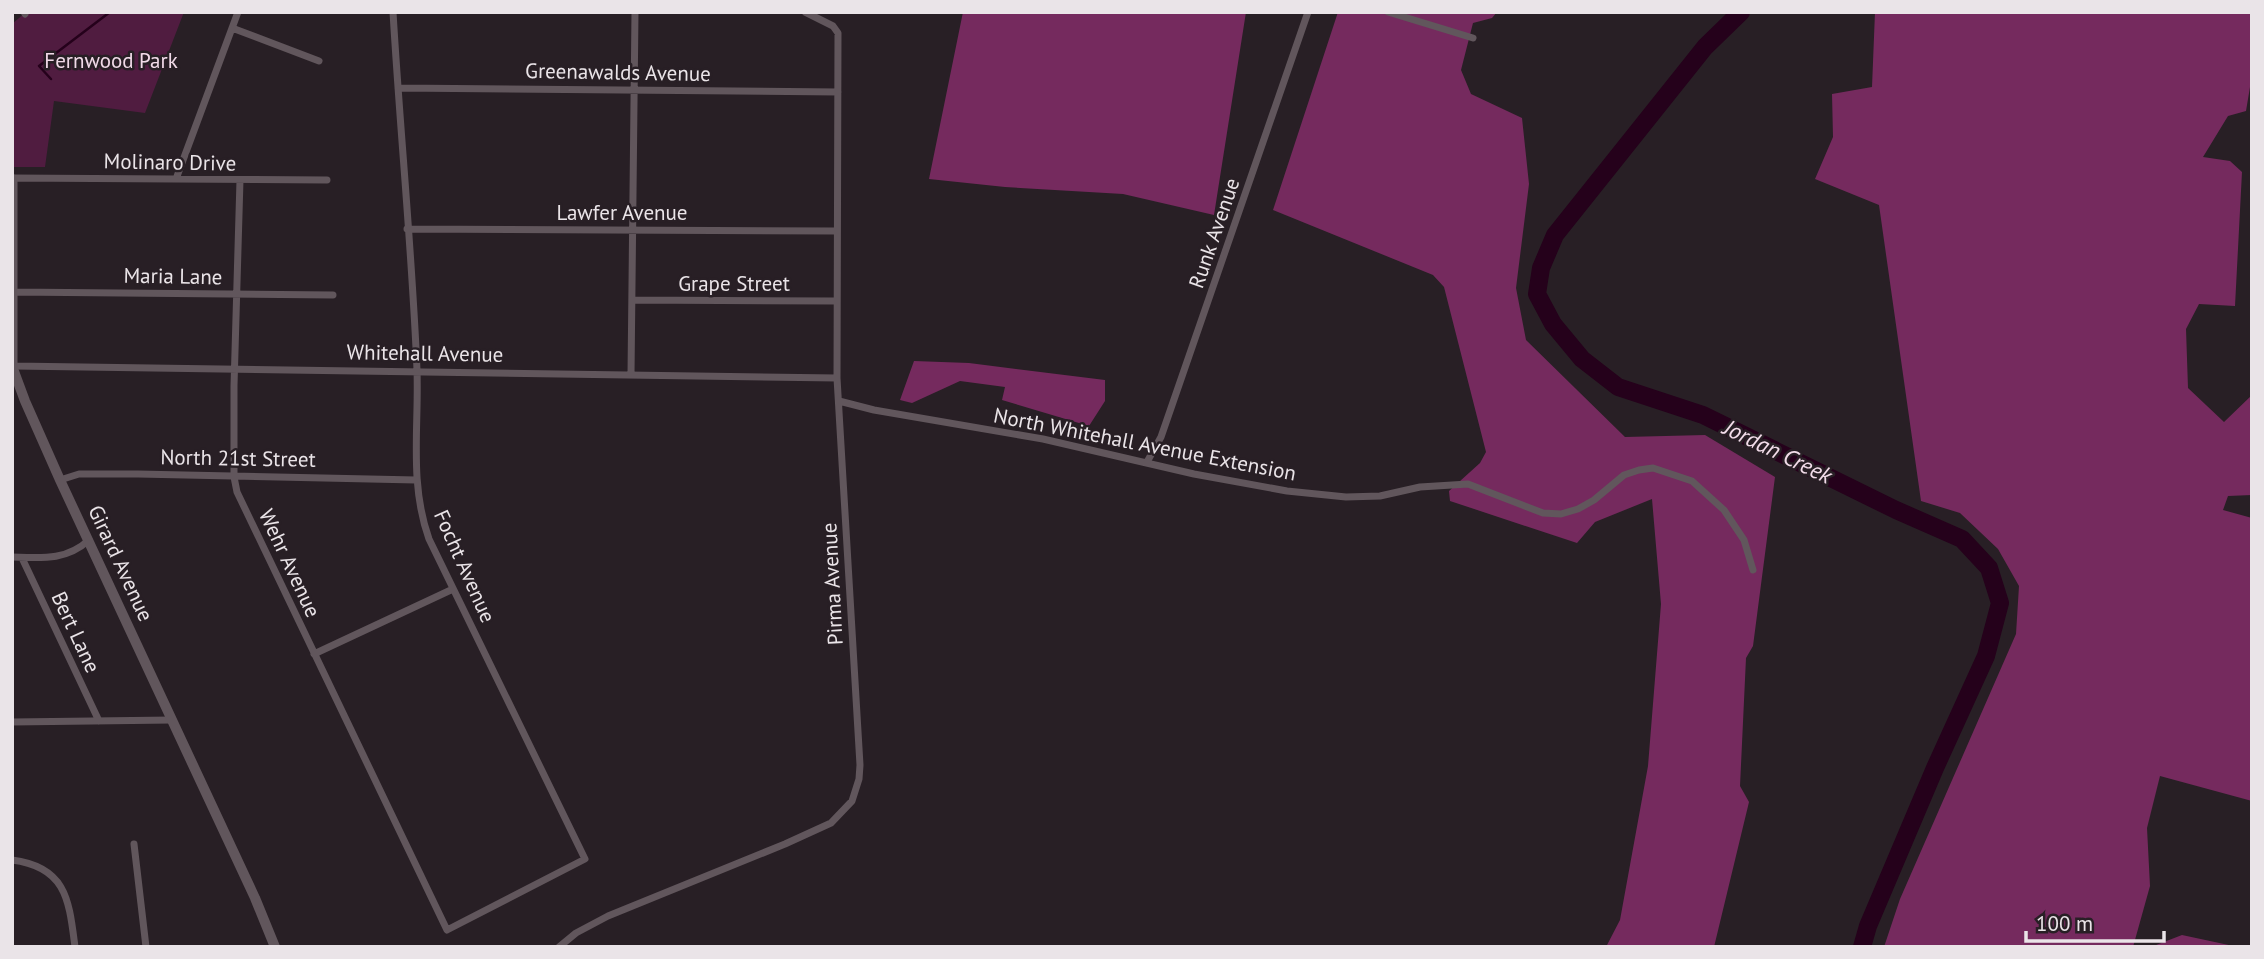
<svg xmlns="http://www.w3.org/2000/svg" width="2264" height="959" font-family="'PT Sans',sans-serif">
<rect width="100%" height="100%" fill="#281f25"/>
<path fill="#501c40" d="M26,12H184L145,113L54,101L45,167H12V24Z"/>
<path fill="#752a5e" d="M963,12H1246L1214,215L1123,194L1005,187L929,179Z
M1338,12H1497L1492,18L1473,23L1461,70L1471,94L1522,118L1529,184L1516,288L1526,340L1625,437L1705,435L1775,477L1753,646L1746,658L1740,786L1749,802L1714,947H1606L1620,920L1648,766L1661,604L1652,499L1595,522L1577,543L1450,501L1449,491L1480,463L1486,452L1444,287L1433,275L1273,210Z
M1875,12H2252V75L2246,111L2228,116L2203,157L2230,161L2242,172L2235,306L2199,304L2186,329L2188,388L2224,422L2252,395V495L2228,496L2223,510L2252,518V801L2160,776L2147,828L2150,886L2133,947H1884L1900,899L2016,634L2019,586L1998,549L1960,513L1921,501L1879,205L1815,179L1833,137L1832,94L1872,87Z
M914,361L969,363L1105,380V401L1089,426L1002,400L1005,387L960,381L912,403L900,400Z
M2182,935L2238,947H2151Z"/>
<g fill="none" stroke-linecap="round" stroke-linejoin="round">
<path stroke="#25011b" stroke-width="2.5" d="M51,79L39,66L110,12"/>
<path stroke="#25011b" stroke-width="18" d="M1741,12L1705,47L1555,235L1541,268L1537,294L1553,324L1582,359L1618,387L1703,415L1896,510L1962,539L1989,568L2000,603L1986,656L1935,768L1868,926L1862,947"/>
<path stroke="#61565c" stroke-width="7" d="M24,12L25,14
M1388,12L1473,38
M232,28L319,61
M398,88L838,92
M12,178L327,180
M14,178V366L837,378
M176,179L238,12
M240,180L234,386V477L237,492L447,930L585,859L429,539C409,483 419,427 417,370C412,250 400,131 393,12
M407,229L836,231
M13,292L333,295
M632,300L836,301
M631,375L635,12
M839,401L874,410L1043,439L1194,474L1287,491L1346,497L1380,496L1420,487L1468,484L1543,513L1561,514L1578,509L1594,500L1624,475L1639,470L1653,468L1692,481L1724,510L1744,540L1753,570
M1147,462L1161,437L1308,12
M60,480L79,474H138L416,480
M12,557C41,558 66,561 89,540
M22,558L99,721
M314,654L453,589
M12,722L172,720
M134,844L146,947
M12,860C67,867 69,901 75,947
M559,947L576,933L608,916L785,844L831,823L852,801L859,779L860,765L837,378L838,33L833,26L805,12"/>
<path stroke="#61565c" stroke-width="10" d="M12,366L25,401L60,480L255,898L275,947"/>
</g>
<g text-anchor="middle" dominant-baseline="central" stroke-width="5" stroke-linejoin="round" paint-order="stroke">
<g font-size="21" fill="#f1dae8" stroke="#281f25">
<text x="111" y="60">Fernwood Park</text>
</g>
<g font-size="21" fill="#eae4e8" stroke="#281f25">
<text transform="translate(618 72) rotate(1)">Greenawalds Avenue</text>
<text transform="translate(170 162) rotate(1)">Molinaro Drive</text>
<text x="622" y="212">Lawfer Avenue</text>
<text transform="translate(1214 233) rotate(-71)">Runk Avenue</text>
<text transform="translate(173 276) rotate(1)">Maria Lane</text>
<text x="734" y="283">Grape Street</text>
<text transform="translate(425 353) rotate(1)">Whitehall Avenue</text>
<text transform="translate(1145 444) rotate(11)">North Whitehall Avenue Extension</text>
<text transform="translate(238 458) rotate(1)">North 21st Street</text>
<text transform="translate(121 563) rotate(65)">Girard Avenue</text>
<text transform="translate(290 563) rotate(65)">Wehr Avenue</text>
<text transform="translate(465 566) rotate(66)">Focht Avenue</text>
<text transform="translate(832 584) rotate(-93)">Pirma Avenue</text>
<text transform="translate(76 632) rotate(65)">Bert Lane</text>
</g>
<g font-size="23" font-style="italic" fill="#f2dce9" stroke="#281f25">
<text transform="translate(1778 451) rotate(26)">Jordan Creek</text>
</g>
</g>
<rect width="2264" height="959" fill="none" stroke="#eae4e8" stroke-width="28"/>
<path d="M2026 931v10h138v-10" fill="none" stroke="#eae4e8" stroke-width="3.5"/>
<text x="2036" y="931" font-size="21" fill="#eae4e8" stroke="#281f25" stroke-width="5" paint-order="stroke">100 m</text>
</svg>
